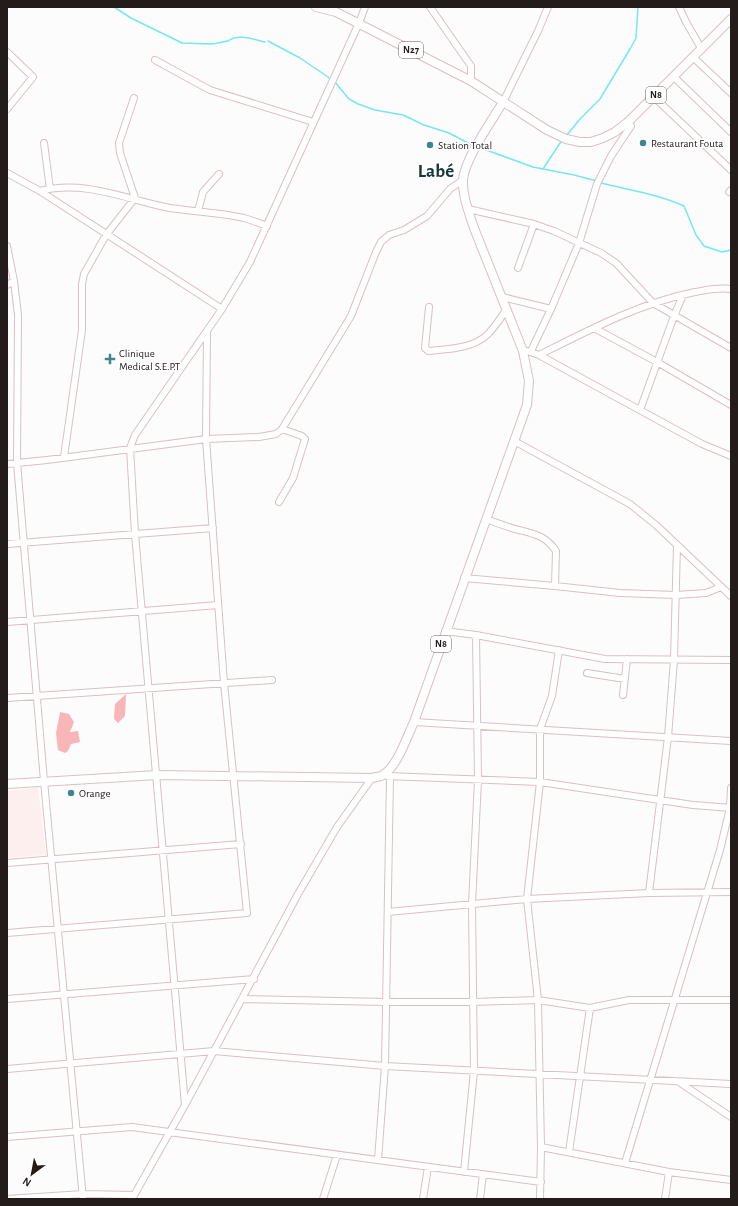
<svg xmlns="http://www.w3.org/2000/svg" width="738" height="1206" font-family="'Alegreya Sans',sans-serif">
<rect width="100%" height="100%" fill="#fcfcfc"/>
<path fill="#feefef" d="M38,788L46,855L7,858V791Z"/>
<path fill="#f9b6b8" d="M126,694L125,716L118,723L114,719L115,704Z
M60,712L69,714L74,722L70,732L78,731L80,742L71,744L68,751L65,753L58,750L56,733Z"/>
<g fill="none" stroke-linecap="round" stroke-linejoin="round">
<path stroke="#75e7f3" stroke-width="1.5" d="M114,7L131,18L182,43L212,44L228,41C238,33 255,40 265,42
M268,41L300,58L331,79
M334,81L349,99L358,104L375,110L403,115L424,125L449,133L472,145
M566,136L580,119L600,99L630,49L636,38L638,7
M478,147L533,167L574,175L597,181
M543,169L562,140
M601,183C629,190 657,194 684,206L696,235L704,246L722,252L731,250"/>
<defs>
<path id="minor" d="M430,7L471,66V81
M679,7L686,22L701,48
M7,52L33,77L7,109
M693,57L731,93
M155,60L210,90L313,122
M674,77L731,132
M654,97L731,170
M503,102L538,31L548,7
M44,143L50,189
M7,173L40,191L222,309
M40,191C84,180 123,198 165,207C191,212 218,212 244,218C251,220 259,223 267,226
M729,192L731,190
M468,209L534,224L554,231L601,253L616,263L653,303L731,348
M198,211L203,192L219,174
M7,246L14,281L18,315L17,463L44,781L83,1199
M518,268L534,224
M7,285L14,281
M502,297L551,309
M429,307L425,348L428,351C448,349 473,349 488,334C495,327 501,317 507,309
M594,328L657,362L731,405
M527,351L539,355L702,444L731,456
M531,351L551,309L579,243L597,184L611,156L631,126L628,122
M539,355C589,330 640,303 695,292C707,290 718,287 731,289
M640,410L674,316L683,295
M514,441L630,504L656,525L731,596
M64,457L82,330V284L84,274L106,235L135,198L120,153L119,143L134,98
M7,464L47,460L206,439L259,437L276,434L282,429L351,316L376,252L381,242L389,235L404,230L427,216L450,189L463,180
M279,502L293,478L305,439L302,436L282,429
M486,519C497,523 507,527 519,530C535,534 546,536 556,551L555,586
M7,544L213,528
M464,578L555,586L620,593L676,595L706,593L721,587
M7,622L218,605
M445,631L476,635L605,659L731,660
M587,673L625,679
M623,695L627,659
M7,698L272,680
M414,722L731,741
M387,776L540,782L693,805L731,808
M7,863L241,844
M649,893L668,737L674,660L677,545
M388,912L527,899L649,893L731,892
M7,933L247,913L224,683L206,439L207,331
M7,999L254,979
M242,999L386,1002H473L538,1000L590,1008L629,1000H731
M7,1069L214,1051L385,1066L731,1084
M679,1082L731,1117
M185,1105L135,534L130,448L135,435L222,309L250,262L359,23L365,7
M7,1137L132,1127L541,1182
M541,1147L669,1172L731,1180
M569,1152L590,1008
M378,1160L385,1066L390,777
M625,1163L720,850L730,808L731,788
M464,1172L474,1071L472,904L478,780L476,635
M7,1199L83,1194L134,1195
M132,1199L185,1105L298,894L337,827L372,778
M323,1199L337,1155
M423,1199L428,1167
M480,1199L483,1174
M540,1199L541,1147L538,1000L527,899L540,782V729L552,696L559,650
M665,1199L669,1172"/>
<path id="major" d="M316,7L336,12L471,81L547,130L566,139L580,142H591L603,138L615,132L628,122L731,19
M7,784L157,775L372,778C375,777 379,777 381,776C397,769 407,736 414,722L527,405L529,381L523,351L474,228C469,213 462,195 463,179C466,157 491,122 503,102"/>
</defs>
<use href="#minor" stroke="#dbc0c1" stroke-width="8"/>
<use href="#major" stroke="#dbc0c1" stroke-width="10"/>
<use href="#minor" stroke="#fff" stroke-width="6"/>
<use href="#major" stroke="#fff" stroke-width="8"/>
</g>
<g fill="#3e858d" stroke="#fff" stroke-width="1.5">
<circle cx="643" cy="143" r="4"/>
<circle cx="430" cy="145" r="4"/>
<path d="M108 353h4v4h4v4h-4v4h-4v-4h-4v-4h4z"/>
<circle cx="71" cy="793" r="4"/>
</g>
<g text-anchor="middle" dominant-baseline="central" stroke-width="3.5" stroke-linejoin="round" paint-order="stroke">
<g fill="#fff" stroke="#665f5f" stroke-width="1">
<rect x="399" y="42" width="24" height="16" rx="3"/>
<rect x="646" y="87" width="20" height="16" rx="3"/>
<rect x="431" y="636" width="20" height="16" rx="3"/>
</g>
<g font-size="10" font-weight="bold" fill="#241b1b">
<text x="411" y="50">N27</text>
<text x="656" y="95">N8</text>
<text x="441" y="644">N8</text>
</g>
<g font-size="11" fill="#241b1b" stroke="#fff" text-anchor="start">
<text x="651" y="143">Restaurant Fouta</text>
<text x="438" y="145">Station Total</text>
<text x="119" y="353">Clinique<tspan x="119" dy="13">Medical S.E.P.T</tspan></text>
<text x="79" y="793">Orange</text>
</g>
<g font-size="19" font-weight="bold" fill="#16383c" stroke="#fff">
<text x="436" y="171">Labé</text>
</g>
</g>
<rect width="738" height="1206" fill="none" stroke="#241b1b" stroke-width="16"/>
<g transform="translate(32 1174) rotate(212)" stroke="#ffffff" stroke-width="3" paint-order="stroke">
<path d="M0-3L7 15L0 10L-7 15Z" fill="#241b1b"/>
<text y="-6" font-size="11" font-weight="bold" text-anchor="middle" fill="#241b1b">N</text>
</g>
</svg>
